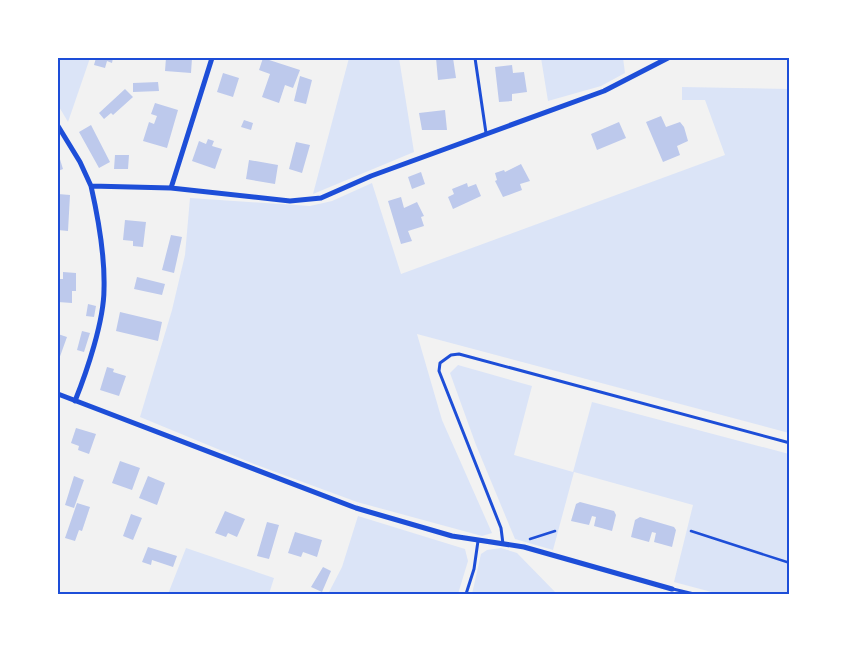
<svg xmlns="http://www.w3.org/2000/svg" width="847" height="652" font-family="'Public Sans',sans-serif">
<rect width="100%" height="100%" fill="#f2f2f2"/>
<path fill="#dbe4f7" d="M58,58H90L68,122L58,105Z
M349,58H399L414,152L313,194Z
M541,58H623L625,73L601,86L548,101Z
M682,87L789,89V433L417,334L442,420L492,533L482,536L357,502L254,464L140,417L172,310L185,255L190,198L310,206L332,201L372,183L401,274L725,155L705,100H682Z
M458,365L532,386L514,455L573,472L592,402L789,454V594H719L674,582L693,505L574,472L553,550L515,539L476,445L450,373Z
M358,516L465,549L468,561L458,594H328L342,567Z
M186,548L274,578L269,594H168Z
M501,548L517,553L557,594H472L481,554L487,550Z"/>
<path fill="#bdc9ec" d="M96,58H113L112,63L107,61L105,68L94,65Z
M166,58H192L191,73L165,71Z
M263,58L300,70L293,88L285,85L279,103L262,97L270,74L259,70Z
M436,58H453L456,78L438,80Z
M512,65L513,73L524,72L527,92L512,94V101L499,102L495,67Z
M223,73L239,78L233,97L217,92Z
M300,76L312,80L306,104L294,101Z
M158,82L159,91L133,92V83Z
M125,89L133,97L113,115L111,113L104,119L99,113Z
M155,103L178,110L167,148L143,141L149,122L154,124L157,116L151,114Z
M445,110L447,130H422L419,113Z
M661,116L666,127L680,122L684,127L688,141L677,146L680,155L663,162L646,122Z
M244,120L253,123L251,130L241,127Z
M619,122L626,138L597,150L591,134Z
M91,125L110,162L99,168L79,132Z
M208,139L214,141L212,146L222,149L215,169L192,161L199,141L206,144Z
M296,142L310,145L302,173L289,169Z
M58,153L63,169L58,171Z
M115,155H129L128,169H114Z
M249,160L278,165L275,184L246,179Z
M521,164L530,181L520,184L522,190L503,197L495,181L497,180L495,173L504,170L505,172Z
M421,172L425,184L412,189L408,177Z
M467,183L468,187L476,184L481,196L453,209L448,197L454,194L452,189Z
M58,194L70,195L68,231L58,230Z
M401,197L404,208L417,202L424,216L421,217L424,226L408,231L412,241L401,244L388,201Z
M125,220L146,222L143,247L133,246V241L123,240Z
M171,235L182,237L174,273L162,270Z
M63,272L76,273V291H72V303L58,302V279H63Z
M137,277L165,284L162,295L134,289Z
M88,304L96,306L94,317L86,316Z
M120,312L162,322L158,341L116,331Z
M82,331L90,333L84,352L77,350Z
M58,334L67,337L58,362Z
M107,367L114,369L113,372L126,376L119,396L100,390Z
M76,428L96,434L89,454L78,450L79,446L71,443Z
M120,461L140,468L132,490L112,483Z
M74,476L84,480L74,508L65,505Z
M148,476L165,483L157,505L139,498Z
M580,502L614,511L616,515L612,531L594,526L596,517L592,516L589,525L571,521L576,504Z
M77,503L90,507L82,531L79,530L75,541L65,538Z
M225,511L245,519L237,537L228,533L226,537L215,533Z
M131,514L142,518L133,540L123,536Z
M640,517L674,527L676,530L672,547L654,542L656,533L652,532L649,542L631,537L635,520Z
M267,522L279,525L269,559L257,556Z
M295,532L322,540L317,557L303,552L301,557L288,553Z
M148,547L177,556L173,567L152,560L151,565L142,562Z
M323,567L331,571L322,592L311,587Z"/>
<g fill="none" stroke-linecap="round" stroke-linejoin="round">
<path stroke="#1d4ed8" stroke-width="2.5" d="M691,531L790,563
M530,539L555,531"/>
<path stroke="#1d4ed8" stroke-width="3" d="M475,58L486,133
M503,544L501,528L439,371L440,363L451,355L459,354L790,443
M673,589L694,594
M466,594L474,569L478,541"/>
<path stroke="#1d4ed8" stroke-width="5" d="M58,126L80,162L91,186
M171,188L290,201L321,198L371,176L604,91L668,58
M58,394L356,508L452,536L524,547L672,589
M75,401C87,371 104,321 104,289C105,257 98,217 91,186L171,188L212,58"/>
</g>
<rect width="847" height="652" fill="none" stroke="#ffffff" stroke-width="118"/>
<rect x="59" y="59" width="729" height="534" fill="none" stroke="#1d4ed8" stroke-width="2"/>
</svg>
